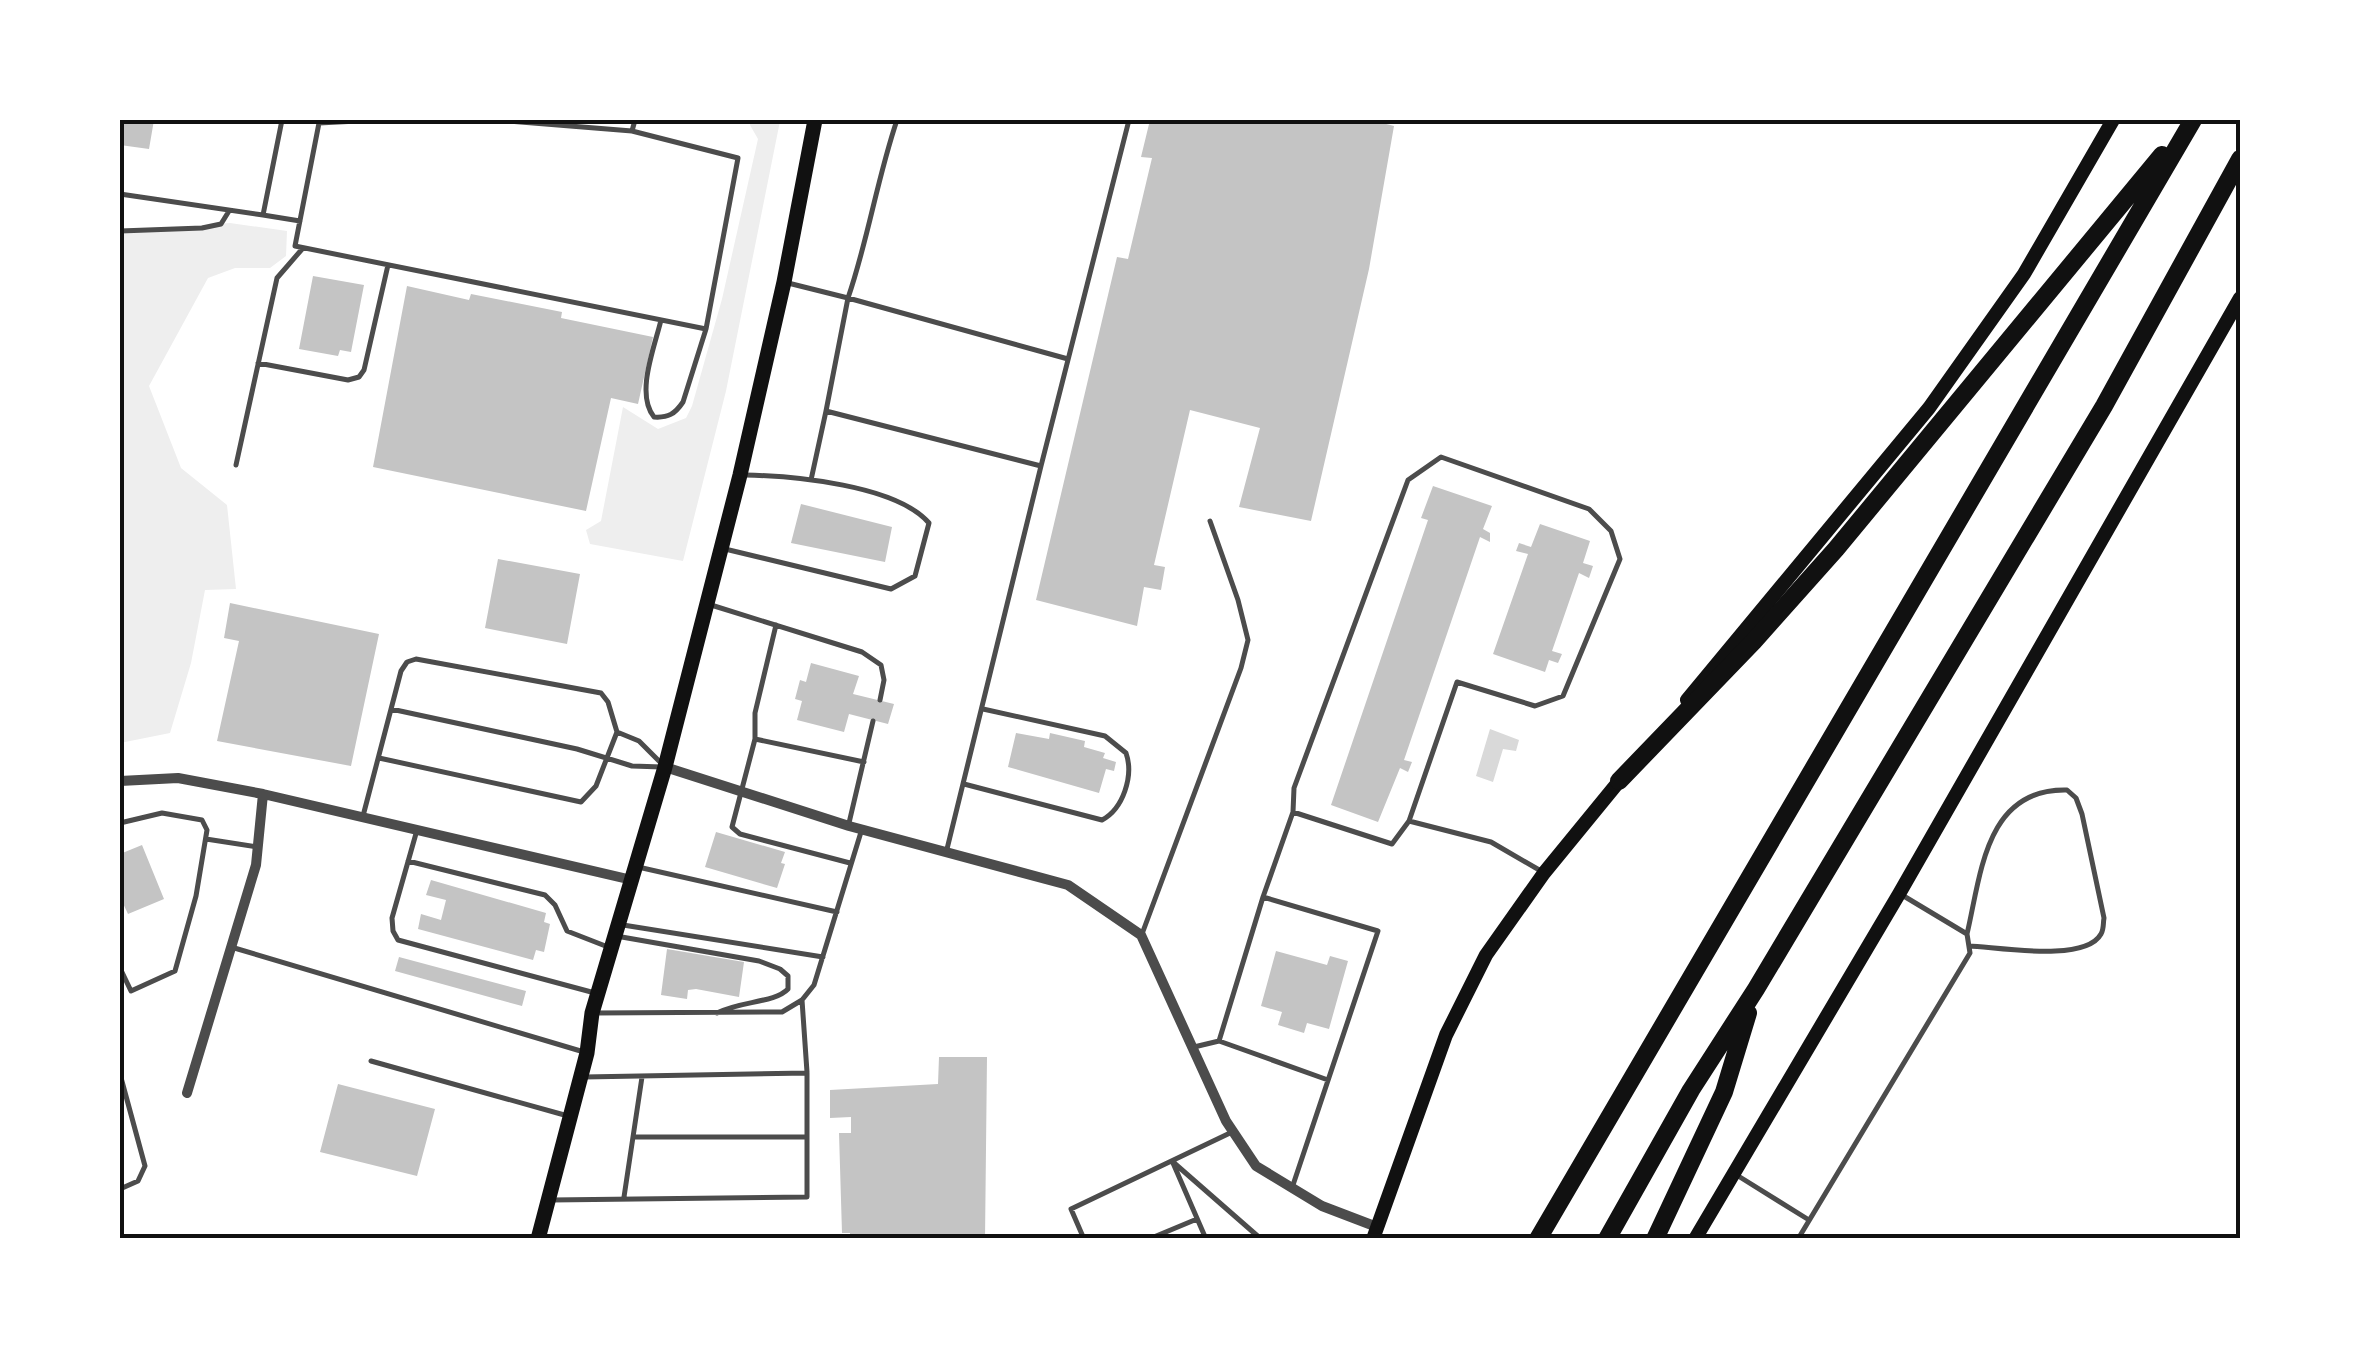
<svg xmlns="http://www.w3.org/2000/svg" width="2360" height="1359" font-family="'Archivo Narrow',sans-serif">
<rect width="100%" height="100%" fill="#fff"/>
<path fill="#eee" d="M751,120L780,121L726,391L683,561L590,544L586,530L601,521L623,407L658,429L686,418L692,406L722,299L758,139L750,125Z
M230,223L287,231L286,256L270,268H235L208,278L149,386L181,468L227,505L236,589L205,590L191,663L170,733L120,743V232Z"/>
<path fill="#d9d9d9" d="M1490,729L1519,740L1516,751L1503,749L1493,782L1476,776Z"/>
<path fill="#c4c4c4" d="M120,120H154L149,149L120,145Z
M1150,120H1371L1394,126L1369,269L1311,521L1239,507L1260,428L1190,410L1154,565L1165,567L1161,590L1144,587L1137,626L1036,600L1117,257L1128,259L1152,158L1141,157Z
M313,276L364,285L351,352L340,350L338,356L299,349Z
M407,286L469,300L471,294L562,312L561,318L653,337L638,404L611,398L586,511L373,467Z
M1433,486L1492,506L1483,529L1490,533V542L1480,537L1404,760L1412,762L1408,772L1400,768L1378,822L1331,805L1428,520L1421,518Z
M801,504L892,527L885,562L791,543Z
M1540,524L1590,541L1583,563L1593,566L1589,578L1579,573L1552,651L1562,654L1558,663L1549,660L1545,672L1493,654L1528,554L1516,551L1519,543L1531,547Z
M498,559L580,574L567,644L485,628Z
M230,603L379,634L351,766L217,741L239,641L224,638Z
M811,663L859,676L853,694L894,704L888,724L849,714L844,732L797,720L802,701L795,699L800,680L806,682Z
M1016,733L1049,739L1050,733L1085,741L1084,747L1105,753L1103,758L1116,762L1114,771L1106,769L1099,793L1008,767Z
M716,832L785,852L781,863L785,864L777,888L705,867Z
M142,845L164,899L128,914L120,897V854Z
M431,880L546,913L544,922L550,924L544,952L536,950L533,960L418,929L421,914L441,920L446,900L426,895Z
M667,949L744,962L739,997L696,989L688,990L687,999L661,995Z
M1276,951L1327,965L1330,956L1348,961L1329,1029L1307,1023L1304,1033L1278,1025L1282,1012L1261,1006Z
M399,957L526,991L522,1006L395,971Z
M939,1057H987L985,1239H850V1233H842L839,1133H851V1117L830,1118V1090L938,1084Z
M338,1084L435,1109L417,1176L320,1152Z"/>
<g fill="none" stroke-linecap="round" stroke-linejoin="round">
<path stroke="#4c4c4c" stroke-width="5" d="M377,120L319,123L295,246L706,329L738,158L632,131L635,120
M496,120L632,131
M120,194L263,215L282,120
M263,215L300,221
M120,231L202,228L221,224L229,211
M788,283L848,298C868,240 877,179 897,120
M661,320C655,346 635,394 654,417C668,418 675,414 683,402L706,329
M258,363L348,380L359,377L364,370L388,265
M236,465L277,278L303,248
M1041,466L1129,120
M811,480L826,411
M725,549L891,589L915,576L929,523C896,485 794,476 745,475
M711,605L862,652L881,665L884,680L880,700
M776,625L755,713V739L732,827L740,834L850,863
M391,709L577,749L632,766L662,767
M755,739L864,762
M379,758L581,802L596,786L617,732
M964,784L1102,820C1123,809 1134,776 1126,753L1105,736L983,709
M363,816L401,671L407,662L416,659L601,693L608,702L617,732L639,741L663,765
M1409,821L1491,842L1541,871
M120,823L162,813L202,820L207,830L196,896L175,971L131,991L120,968
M849,823L873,721
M417,830L392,918L393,931L398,940L595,993
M206,839L258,847
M947,849L1041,466L826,411L848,298L1068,359
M408,861L545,895L555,905L567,931L608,947
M638,867L837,912
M623,925L823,957
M1142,934L1241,668L1248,640L1238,600L1210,521
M1967,934C1981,875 1985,788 2067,790L2076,798L2082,814L2104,918C2103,923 2104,929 2101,934C2085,963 1997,947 1969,946
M616,936L759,961L780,969L788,976V989C775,1003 739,1001 717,1013
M231,947L584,1052
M802,1000L807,1072
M595,1013L782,1012L802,1000L814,985L861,832
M1219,1041L1328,1080
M1194,1047L1219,1041L1263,897
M371,1061L568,1116
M120,1074L145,1166L138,1181L120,1189
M633,1137H807
M1173,1162L1261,1239
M1173,1163L1206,1239
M1735,1174L1809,1220
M1293,1185L1378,931L1263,897L1293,812L1392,844L1409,821L1457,682L1535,706L1563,696L1620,559L1611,531L1589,509L1441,457L1408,480L1294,788L1293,812
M624,1197L642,1077
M551,1200L807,1197V1073L584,1077
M1084,1239L1071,1209L1230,1133
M1149,1239L1197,1219
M1798,1239L1970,953L1967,934L1902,895"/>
<path stroke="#4c4c4c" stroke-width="10" d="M665,767L849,826L1068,885L1141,935L1226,1121L1256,1166L1322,1206L1377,1227
M120,781L178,778L263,794L632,880
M187,1093L256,865L263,794"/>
<path stroke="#111" stroke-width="14" d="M1687,700L1929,408L2024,274L2113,120
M1373,1239L1446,1035L1486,955L1544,873L1625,774
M1695,1239L1899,894L2240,298"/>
<path stroke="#111" stroke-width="15" d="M538,1239L587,1053L592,1013L665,767L740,475L784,282L815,120"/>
<path stroke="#111" stroke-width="18" d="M1619,781L1754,641L1836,549L2162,155
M1538,1239L2193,120
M1607,1239L1691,1090L1756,989L2104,406L2240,159
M1655,1239L1724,1092L1748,1013"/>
</g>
<rect width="2360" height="1359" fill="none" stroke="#ffffff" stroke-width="245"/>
<rect x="122" y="122" width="2116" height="1114" fill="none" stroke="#111" stroke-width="4"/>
</svg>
